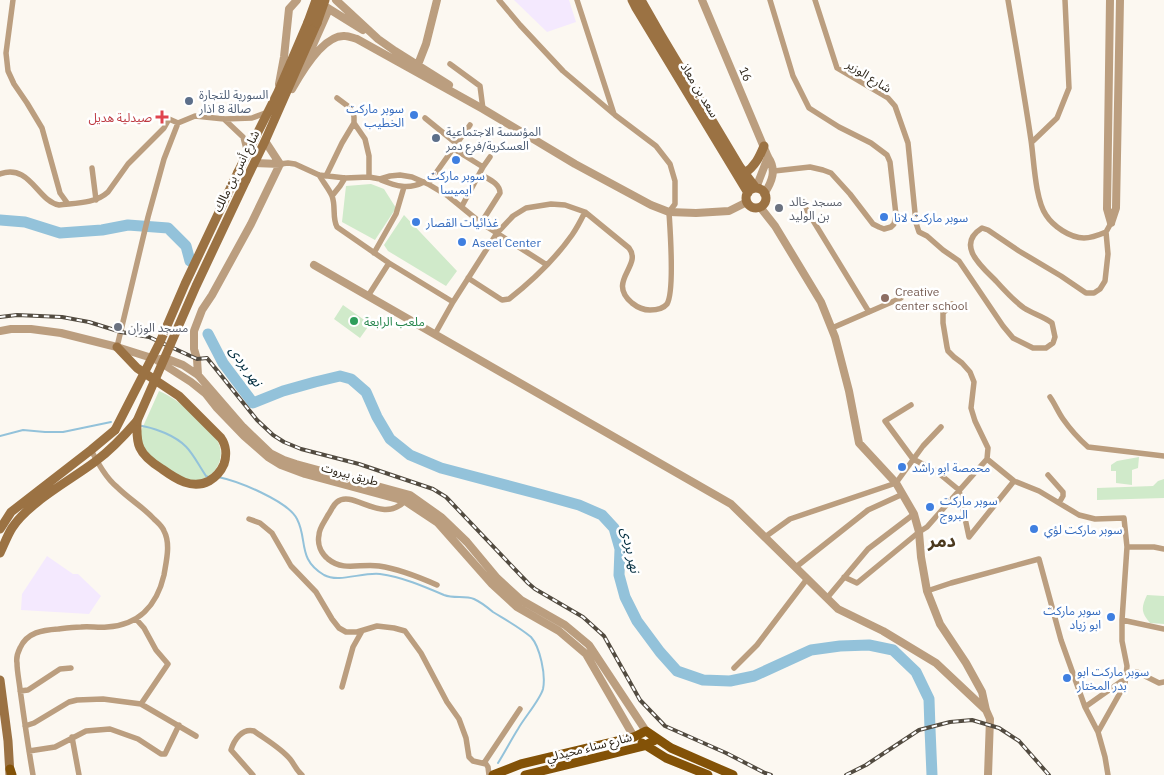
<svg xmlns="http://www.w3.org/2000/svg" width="1164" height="775" font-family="'IBM Plex Sans','Noto Sans Arabic',sans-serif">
<rect width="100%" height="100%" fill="#fcf8f1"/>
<path fill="#f4e9fe" d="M514,0H569L576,22L547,32Z
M47,556L73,574H78L101,596L89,614L21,610L22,594Z"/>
<path fill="#d0eaca" d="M371,184L384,189L396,208L375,240L342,222L346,186Z
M404,215L457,271L446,286L388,251L384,245Z
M343,305L370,324L360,338L334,319Z
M159,391C183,401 200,422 217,440C228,459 213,483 191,480C180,479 148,458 143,447C141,442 141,436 141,431Z
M1139,457L1138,468L1132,470V485L1116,483V471H1111V465L1117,461Z
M1164,479V498L1097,500V488L1153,486L1158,481Z
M1147,595L1164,596V624L1150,623C1141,612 1141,608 1147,595Z"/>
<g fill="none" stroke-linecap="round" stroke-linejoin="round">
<path stroke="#93c2da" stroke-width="2" d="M142,426C150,427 157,430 165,433C190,444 192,455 206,476L208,477
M0,436L23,430L45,432H63L111,422
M218,477C238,481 288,501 297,519C308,540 297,559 324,575C339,583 362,572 380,574C402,577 423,586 444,595C454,599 465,595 474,599C481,602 487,607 493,612C506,620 519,627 531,637C540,647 546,675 543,689C540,700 524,718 518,729C511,740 505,752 498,763"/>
<path stroke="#93c2da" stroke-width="11" d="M0,220L25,222L60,233L102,230L128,225L168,228L186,246L190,261
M208,334L223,363L253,403L283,391L315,382L340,376L351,379L366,392L377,417L390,439L410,455L441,468L543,495L579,505L602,515L614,528L620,549L619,575L625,597L637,621L660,652L677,671L703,680L730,681L754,676L811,650L840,646L869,645L893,650L916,672L929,699L930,729L932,775"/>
<path stroke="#bb9e7f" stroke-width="5.5" d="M13,0L6,53L8,71L14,84L27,103L42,128L60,193L68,204
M577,0L614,114
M770,0L793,76L809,108L839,127L871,143L887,155L890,162L896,215L894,224L891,227L884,229L879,227L873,224L850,194L831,173L823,170L810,167L774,171
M815,0L837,68L888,98L895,106L908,143L916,223L919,232L927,236L943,250L959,261L1003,326L1013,338L1033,348H1046L1053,343L1055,337L1052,323C1043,316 1033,314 1024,308C1014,301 1005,291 996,281C982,267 955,245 982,228L988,230L1019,251L1061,276L1086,293H1094L1100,289L1105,281L1108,254L1106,232L1111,223
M1008,0C1016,47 1024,93 1031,140C1034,160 1035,199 1046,215C1053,226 1070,238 1084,238C1092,238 1099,235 1106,232
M450,64L480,86L483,109
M425,118L457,144
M224,119L243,137L247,153
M354,123L365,139L369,156V177
M1032,142L1057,118L1069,88L1065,0
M454,149L483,167
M280,164L288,163L295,164L319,175L345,178L369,177L380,179L390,176L400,175L412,177L428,184L448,196L481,223L547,265
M92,168L96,200
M0,174C30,163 38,202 59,205C75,203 95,204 108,192L128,164L164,128L169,119L178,123L195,116L224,119L252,118L268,112
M480,174C488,179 500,183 500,193L481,223
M319,175C323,182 329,189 332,196C336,206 332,218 337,227L389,263L453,302L497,233L513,216L526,208L551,204L565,205L585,212L629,248C643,266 606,281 632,303C637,307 644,310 650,310C656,310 663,309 667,304C675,291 670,229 669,212L675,204V181L670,164L656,146L615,115L563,71L520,25L499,0
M326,176L342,143L354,123V117L353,112L349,107L337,98
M381,180C396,186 408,190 424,182
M428,184L470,125
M332,196L340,186L345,178
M462,206L483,167L490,157
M806,209L869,312
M374,253L396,214L404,187
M468,278L502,300L509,299C532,281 555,259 572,235C577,228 581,220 585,212
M368,296L389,263
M952,304L943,313V323L947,347L948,351L954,357L962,363L970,372L974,382L971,408L975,421L988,448L987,459L1014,481L1039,491L1079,515L1095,519L1124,518L1127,547L1122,620V641L1127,666L1125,684L1098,732L1105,757L1108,775
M832,328L901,298
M435,334L453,302
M117,347L148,217L164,159L178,123
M1050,397C1055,404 1058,412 1063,419C1070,429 1079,439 1088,447L1164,456
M911,405L885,421L913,459L936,471L959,490L969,537L1014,481
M1048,475L1063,492V496L1059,503
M405,501C382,525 353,489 337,502C333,505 331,511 328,515C325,521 319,528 319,535C317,544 321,553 328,559C344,572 361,563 379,566C399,569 419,577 437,585
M249,519L260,523L272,533L291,566L316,592L332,619L339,628L346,632H357L377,626L394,628L405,631L421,653L447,702L459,719L466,738L469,757L473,761L486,764L488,767L489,775
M765,537L790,519L896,483L923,446L941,427
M1127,547H1154L1164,549
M796,567L868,510L903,494
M844,577L857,583L919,532L927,527L987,459
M927,591L951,583L1039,559L1061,640L1085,707L1098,732
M827,598L868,549L914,514
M136,619L144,628L156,650L168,664L141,704
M1122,620L1164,629
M734,668L757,645L807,579
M342,687L353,647L362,631
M20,691L28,690L60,669L71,668
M1085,707L1126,678L1137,672L1159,683L1164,682
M25,726L34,723L69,702L77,700L103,699L141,704L196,736
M72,737L79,775
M29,751L55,747L86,731L110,729L138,739L161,754H165L179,725
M484,763L520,709
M33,775C28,746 24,718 20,689C19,680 17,671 17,663C16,658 18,652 20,648C27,632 43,630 58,629C66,628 73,627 81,627C90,626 98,628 107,627C139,625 157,605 164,575C166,562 171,544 164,531C162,526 158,523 154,519C143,507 129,499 117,487C106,478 98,463 91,450
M253,775L231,750C234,740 242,728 254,731C265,739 281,748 290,759C295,765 295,769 302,775"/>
<path stroke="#bb9e7f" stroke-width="8" d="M336,0L378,39L395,51L449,85
M702,0L768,157C777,170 772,182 764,194
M1110,0L1107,209L1111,223
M326,7L363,30
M305,63L329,9
M417,67L426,44L437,0
M279,84L284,57L289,9L297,0
M292,89C301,73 324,34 345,36C349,36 353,38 357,39L483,109L575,164L651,205L669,212L696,213L729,211L747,202
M254,163L280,164
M756,188L768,157
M760,207L775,226L821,302L835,337L849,391L859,443L896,483L914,514L919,532L921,557L927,591L940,624L966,663L982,692L986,710L990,719L988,775
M1111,223L1116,208L1120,0
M314,265L731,504L838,609L883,631L936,663L986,710
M0,331L11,329H31L61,333L117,347L155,359L191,382L206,394L217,408L244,436L268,457L281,465L305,474L405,501L438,523L492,584L517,607L559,631L586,654L634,737
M160,359L170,360L183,365L198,375L243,427L270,453L284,460L296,464L410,495L441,517L467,542L497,578L521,600L565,625L589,645L646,731
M198,375L197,359L194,349V331L202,310L212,295L251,224L280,164L265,141"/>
<path stroke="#9b7243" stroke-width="9" d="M632,0L636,8L748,193
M641,0L661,35L740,167L756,188
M238,172L278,92L308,22
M745,173C755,166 759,158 764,146
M246,180L265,141L317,23
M746 198a10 10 0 1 1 20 0a10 10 0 1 1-20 0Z
M117,347L137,368L179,396L221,438C226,445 227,455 224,464C221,471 216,477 209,481C192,490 176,479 162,469C154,464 144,457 140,448C136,440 137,430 137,421
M0,529L11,512L91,450L115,430
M0,553C4,545 7,536 12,528C29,502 71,480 96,461C112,449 124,436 137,421
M0,680L8,741L10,775"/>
<path stroke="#835207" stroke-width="9" d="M642,743L666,758L708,775
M10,769L12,775
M493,775L521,764L634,737L646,731L671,748L733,775
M525,775L644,746L657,739"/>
<defs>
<path id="rail" d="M0,317L17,315L62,317L89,322L121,332L149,337L197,359L207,358L257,420L273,435L284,442L301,449L359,464L433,489L446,497L528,583L535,589L583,617L604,636L640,700L665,726L726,753L765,773L771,775
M846,775L866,765L919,730L950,722L972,720L999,728L1019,741L1049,775"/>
</defs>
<use href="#rail" stroke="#524b40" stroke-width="4"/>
<use href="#rail" stroke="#fff" stroke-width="2" stroke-dasharray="5.5" stroke-linecap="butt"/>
<path stroke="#9b7243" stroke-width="9" d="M308,22L316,0
M317,23L325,0
M137,421L196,286L246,180
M115,430L160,342L185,284L238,172"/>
</g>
<g fill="#5c6f8a" stroke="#fff" stroke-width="2">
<circle cx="189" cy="101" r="5"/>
<circle cx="436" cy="138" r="5"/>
</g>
<g fill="#3f7fe0" stroke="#fff" stroke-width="2">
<circle cx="414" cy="115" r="5"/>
<circle cx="456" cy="160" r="5"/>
<circle cx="884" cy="217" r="5"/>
<circle cx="416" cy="222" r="5"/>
<circle cx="462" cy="242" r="5"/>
<circle cx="902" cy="467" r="5"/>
<circle cx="930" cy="507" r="5"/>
<circle cx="1034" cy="529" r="5"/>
<circle cx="1111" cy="617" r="5"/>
<circle cx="1067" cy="678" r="5"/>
</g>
<path fill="#e0444e" stroke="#fff" stroke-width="2" d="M159.5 109.5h5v5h5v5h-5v5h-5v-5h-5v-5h5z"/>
<g fill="#6b7280" stroke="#fff" stroke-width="2">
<circle cx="779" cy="208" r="5"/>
<circle cx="118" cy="327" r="5"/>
</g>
<circle fill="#8d6e63" stroke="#fff" stroke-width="2" cx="885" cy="298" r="5"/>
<circle fill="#2e9e5b" stroke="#fff" stroke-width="2" cx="354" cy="321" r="5"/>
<g text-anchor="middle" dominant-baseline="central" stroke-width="5" stroke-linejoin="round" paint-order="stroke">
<g font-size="12" fill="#2b2317" stroke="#fff">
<text transform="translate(746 74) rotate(67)">16</text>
<text transform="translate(869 76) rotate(32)">شارع الوزير</text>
<text transform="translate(700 90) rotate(59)">سعد بن معاذ</text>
<text transform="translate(236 171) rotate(-64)">شارع أنس بن مالك</text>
<text transform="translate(350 474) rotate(15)">طريق بيروت</text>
<text transform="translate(589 747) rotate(-14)">شارع سناء محيدلي</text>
</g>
<g font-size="12" fill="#4e5e75" stroke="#fff" text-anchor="start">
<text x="199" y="94">السورية للتجارة<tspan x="199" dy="14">صالة 8 اذار</tspan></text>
<text x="446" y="131">المؤسسة الاجتماعية<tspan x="446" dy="14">العسكرية/فرع دمر</tspan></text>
</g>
<g font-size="12" fill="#366cbe" stroke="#fff" text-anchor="start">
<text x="404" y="108" text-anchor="end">سوبر ماركت<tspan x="404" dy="14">الخطيب</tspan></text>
<text x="456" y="175" text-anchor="middle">سوبر ماركت<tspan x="456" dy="14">ايميسا</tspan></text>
<text x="894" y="217">سوبر ماركت لانا</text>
<text x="426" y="222">غذائيات القصار</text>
<text x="472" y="242">Aseel Center</text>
<text x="912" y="467">محمصة ابو راشد</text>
<text x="940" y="500">سوبر ماركت<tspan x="940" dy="14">البروج</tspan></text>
<text x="1044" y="529">سوبر ماركت لؤي</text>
<text x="1101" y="610" text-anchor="end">سوبر ماركت<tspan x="1101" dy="14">ابو زياد</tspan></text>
<text x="1077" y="671">سوبر ماركت ابو<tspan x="1077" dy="14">بدر المختار</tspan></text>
</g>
<g font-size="12" fill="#be3a42" stroke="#fff" text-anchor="end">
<text x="152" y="117">صيدلية هديل</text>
</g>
<g font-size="12" fill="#5b616d" stroke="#fff" text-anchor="start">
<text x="789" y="201">مسجد خالد<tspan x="789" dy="14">بن الوليد</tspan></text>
<text x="128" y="327">مسجد الوزان</text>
</g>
<g font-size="12" fill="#785e54" stroke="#fff" text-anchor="start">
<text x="895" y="291">Creative<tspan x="895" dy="14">center school</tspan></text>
</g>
<g font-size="12" fill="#27864d" stroke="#fff" text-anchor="start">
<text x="364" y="321">ملعب الرابعة</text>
</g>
<g font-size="14" font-style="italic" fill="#022d3f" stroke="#fff">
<text transform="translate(246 366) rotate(55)">نهر بردى</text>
<text transform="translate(631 550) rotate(78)">نهر بردى</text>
</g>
<g font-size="18" font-weight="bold" fill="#4b391e" stroke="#fff">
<text x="942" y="540">دمر</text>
</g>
</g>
</svg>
